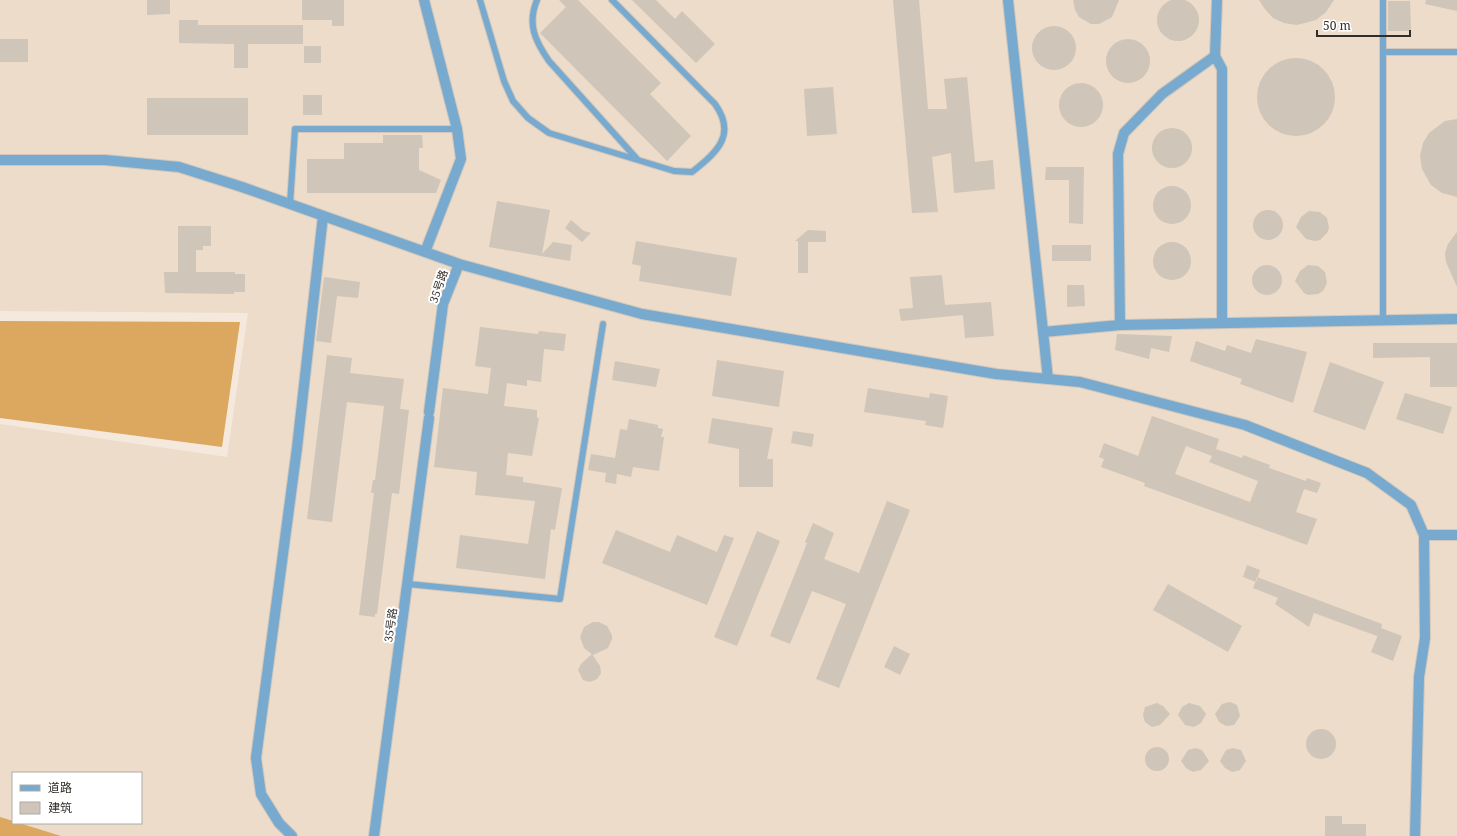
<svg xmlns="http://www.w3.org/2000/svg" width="1457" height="836" font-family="'Noto Serif','Noto Sans SC',serif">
<rect width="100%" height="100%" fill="#f4e9dc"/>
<path fill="#ecdcc9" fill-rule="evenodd" d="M0,0H1457V836H27L0,828V424L227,457L248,313L0,311ZM13,773H141V823H13Z"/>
<path fill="#dca75f" d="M0,321L240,322L222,447L0,418Z
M0,817L13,821V823H19L61,836H0Z"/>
<path fill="#cfc5b8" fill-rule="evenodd" d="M1157 20a21 21 0 1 1 42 0a21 21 0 1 1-42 0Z
M147,0H170V14L147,15Z
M302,0H344V26H332V20H302Z
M559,0H578L661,83L650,94L691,136L667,161L540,33L566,7Z
M632,0H656L675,19L682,11L715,44L696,63Z
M893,0H919L928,109H947L944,79L967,77L975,162L993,160L995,189L954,193L951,153L932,157L938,212L912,213Z
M1073,0H1119L1112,17L1099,24H1091L1079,17L1075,10Z
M1259,0H1334L1326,12L1316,20L1297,25L1284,23L1273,18L1264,8Z
M1426,0H1457V11L1425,4Z
M1388,1H1410L1411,31H1388Z
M179,20H198V25H303V44H248V68H234V44L179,43Z
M1032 48a22 22 0 1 1 44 0a22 22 0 1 1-44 0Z
M0,39H28V62H0Z
M1106 61a22 22 0 1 1 44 0a22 22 0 1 1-44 0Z
M304,46H321V63H304Z
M1257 97a39 39 0 1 1 78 0a39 39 0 1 1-78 0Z
M1059 105a22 22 0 1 1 44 0a22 22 0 1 1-44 0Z
M833,87L837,134L807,136L804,89Z
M303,95H322V115H303Z
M147,98H248V135H147Z
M1457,119V197L1442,193L1431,185L1422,169L1420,156L1423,143L1429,133L1445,121Z
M1152 148a20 20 0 1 1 40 0a20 20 0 1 1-40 0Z
M383,135H422L423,148H419V170L441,180L436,193H307V159H344V143H383Z
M1046,167H1084L1083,224L1069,223V180H1045Z
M1153 205a19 19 0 1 1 38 0a19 19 0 1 1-38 0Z
M497,201L550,210L542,254L553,242L572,245L570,261L489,247Z
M1253 225a15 15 0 1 1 30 0a15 15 0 1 1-30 0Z
M1309,211L1320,212L1327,218L1329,228L1327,233L1320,240L1315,241L1306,239L1296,227L1301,217Z
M571,220L584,231L591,233L582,242L565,228Z
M178,226H211V246H203V250H196V272H235V274H245V292H234V294L165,293L164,272H178Z
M808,230L826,231V242H808V273H798V241H795Z
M1457,232V287L1446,262L1445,253L1448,244Z
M636,241L737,258L731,296L639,281L641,266L632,264Z
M1153 261a19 19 0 1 1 38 0a19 19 0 1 1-38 0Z
M1052,245H1091V261H1052Z
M1252 280a15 15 0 1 1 30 0a15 15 0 1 1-30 0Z
M1308,265L1318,266L1325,272L1327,283L1323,291L1318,294L1308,295L1304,293L1295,281L1300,271Z
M942,275L945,305L991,302L994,336L965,338L963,315L901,321L899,309L913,308L910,277Z
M324,277L360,282L358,298L337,296L331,343L316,341Z
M1067,285H1084L1085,306L1067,307Z
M480,327L538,334L539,331L566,334L564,351L544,349L541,382L527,380V386L507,383L504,406L537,410V418H539L532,456L508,453L506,475L523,477V482L562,488L555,530L551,529L545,579L456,568L460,535L528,544L535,501L475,495L477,472L434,467L443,388L488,394L491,368L475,366Z
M1117,334L1172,336L1169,352L1151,348L1149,359L1115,350Z
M1256,339L1307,352L1293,403L1240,384L1242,379L1190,361L1196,341L1225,351L1227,345L1251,353Z
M1373,343H1457V387H1430V357L1373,358Z
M327,355L352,358L350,373L404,379L400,409L409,410L399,494L392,493L377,614H375V617L359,615L374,493H371L373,480H375L384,406L347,402L332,522L307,519Z
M717,360L784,371L779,407L712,396Z
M615,361L660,369L656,387L612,380Z
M1330,362L1384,382L1365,430L1313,412Z
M868,388L929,398L930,393L948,396L943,428L925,425L926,421L864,412Z
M1405,393L1452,407L1443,434L1396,419Z
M1152,416L1219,439L1216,449L1242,458L1243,455L1270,465L1269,468L1306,481L1307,478L1321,483L1317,493L1304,489L1296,512L1317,519L1307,545L1144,486L1145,483L1101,467L1104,459L1099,457L1104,443L1138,456ZM1186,446L1212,456L1209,462L1258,481L1250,502L1175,474Z
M712,418L773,428L767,459H773V487H739V449L708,443Z
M629,419L658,425V428L663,429L661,437H664L659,471L633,467L631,477L617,474L616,484L605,482L606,473L588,470L591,454L615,458L620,429L627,430Z
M793,431L814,434L812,447L791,443Z
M887,501L910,510L839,688L816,679L846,604L812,591L790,644L770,636L796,571L807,543L805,542L813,523L834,533L824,559L859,573Z
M616,530L670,552L677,535L717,552L724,535L734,538L707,605L602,563Z
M757,531L780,541L737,646L714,637Z
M1247,565L1260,570L1256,582L1243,577Z
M1257,577L1382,624L1381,628L1402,636L1393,661L1371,652L1378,635L1377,636L1314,613L1309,627L1275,604L1278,598L1253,588Z
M1168,584L1242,626L1228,652L1153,610Z
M593,622H599L607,626L612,635V639L608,648L593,655L584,648L580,637L584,627Z
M894,646L910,654L900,675L884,667Z
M592,654L600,666L601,673L597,679L590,682L583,680L578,670L581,664Z
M1230,702L1237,705L1240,716L1234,725L1226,726L1219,722L1215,714L1222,704Z
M1157,703L1163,706L1170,714L1160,725L1152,727L1145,722L1143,715L1145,707Z
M1189,703L1200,706L1206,714L1201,723L1194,727L1185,725L1178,715L1182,707Z
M1306 744a15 15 0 1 1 30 0a15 15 0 1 1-30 0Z
M1145 759a12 12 0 1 1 24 0a12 12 0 1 1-24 0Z
M1195,748L1202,750L1209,761L1201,770L1193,772L1186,768L1181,761L1188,750Z
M1233,748L1241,750L1246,761L1240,770L1232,772L1225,768L1220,761L1226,750Z
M1325,816H1342V824H1366V836H1325Z"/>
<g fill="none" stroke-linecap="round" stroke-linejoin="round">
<defs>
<path id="service" d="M480,0L504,81L513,101L528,118L549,133L674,171L692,172C717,152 737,135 715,104L612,0
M537,0C527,24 535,41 549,61L637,159
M1383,0V320
M1383,52H1457
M290,204L295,129H457
M408,584L560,599L603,324"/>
<path id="minor" d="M424,0L457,129L461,159L425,252
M1008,0L1048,379
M1217,0L1215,56L1222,69V323
M0,160H105L179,167L242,187L459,264L642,314L996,374L1080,382L1245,425L1367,473L1411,505L1424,535L1425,638L1419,677L1415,836
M1120,325L1118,154L1124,133L1162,94L1215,56
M1043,332L1120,325L1457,319
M429,412L443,304L459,264
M1424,535H1457
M292,836L279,823L261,794L256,758L297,448L323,216
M374,836L429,418"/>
</defs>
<use href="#service" stroke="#d1c7bc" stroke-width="8"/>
<use href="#minor" stroke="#d1c7bc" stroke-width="12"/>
<use href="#service" stroke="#77aace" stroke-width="6"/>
<use href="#minor" stroke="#77aace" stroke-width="10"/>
</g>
<g text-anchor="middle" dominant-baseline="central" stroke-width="4" stroke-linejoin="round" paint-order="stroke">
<g font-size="11" fill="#312d28" stroke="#fff">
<text transform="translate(438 286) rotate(-71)">35号路</text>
<text transform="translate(390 625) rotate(-82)">35号路</text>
</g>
</g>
<rect x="12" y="772" width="130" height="52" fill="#ffffff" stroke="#adaba9"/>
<rect x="20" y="785" width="20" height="6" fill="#77aace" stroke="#adaba9"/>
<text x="48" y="792" font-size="12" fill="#312d28">道路</text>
<rect x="20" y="802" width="20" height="12" fill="#cfc5b8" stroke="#adaba9"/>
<text x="48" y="812" font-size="12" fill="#312d28">建筑</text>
<path d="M1317 30v6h93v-6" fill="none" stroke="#312d28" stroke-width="2"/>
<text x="1323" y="30" font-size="12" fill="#312d28" stroke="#ffffff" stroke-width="3" paint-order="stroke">50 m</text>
</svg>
